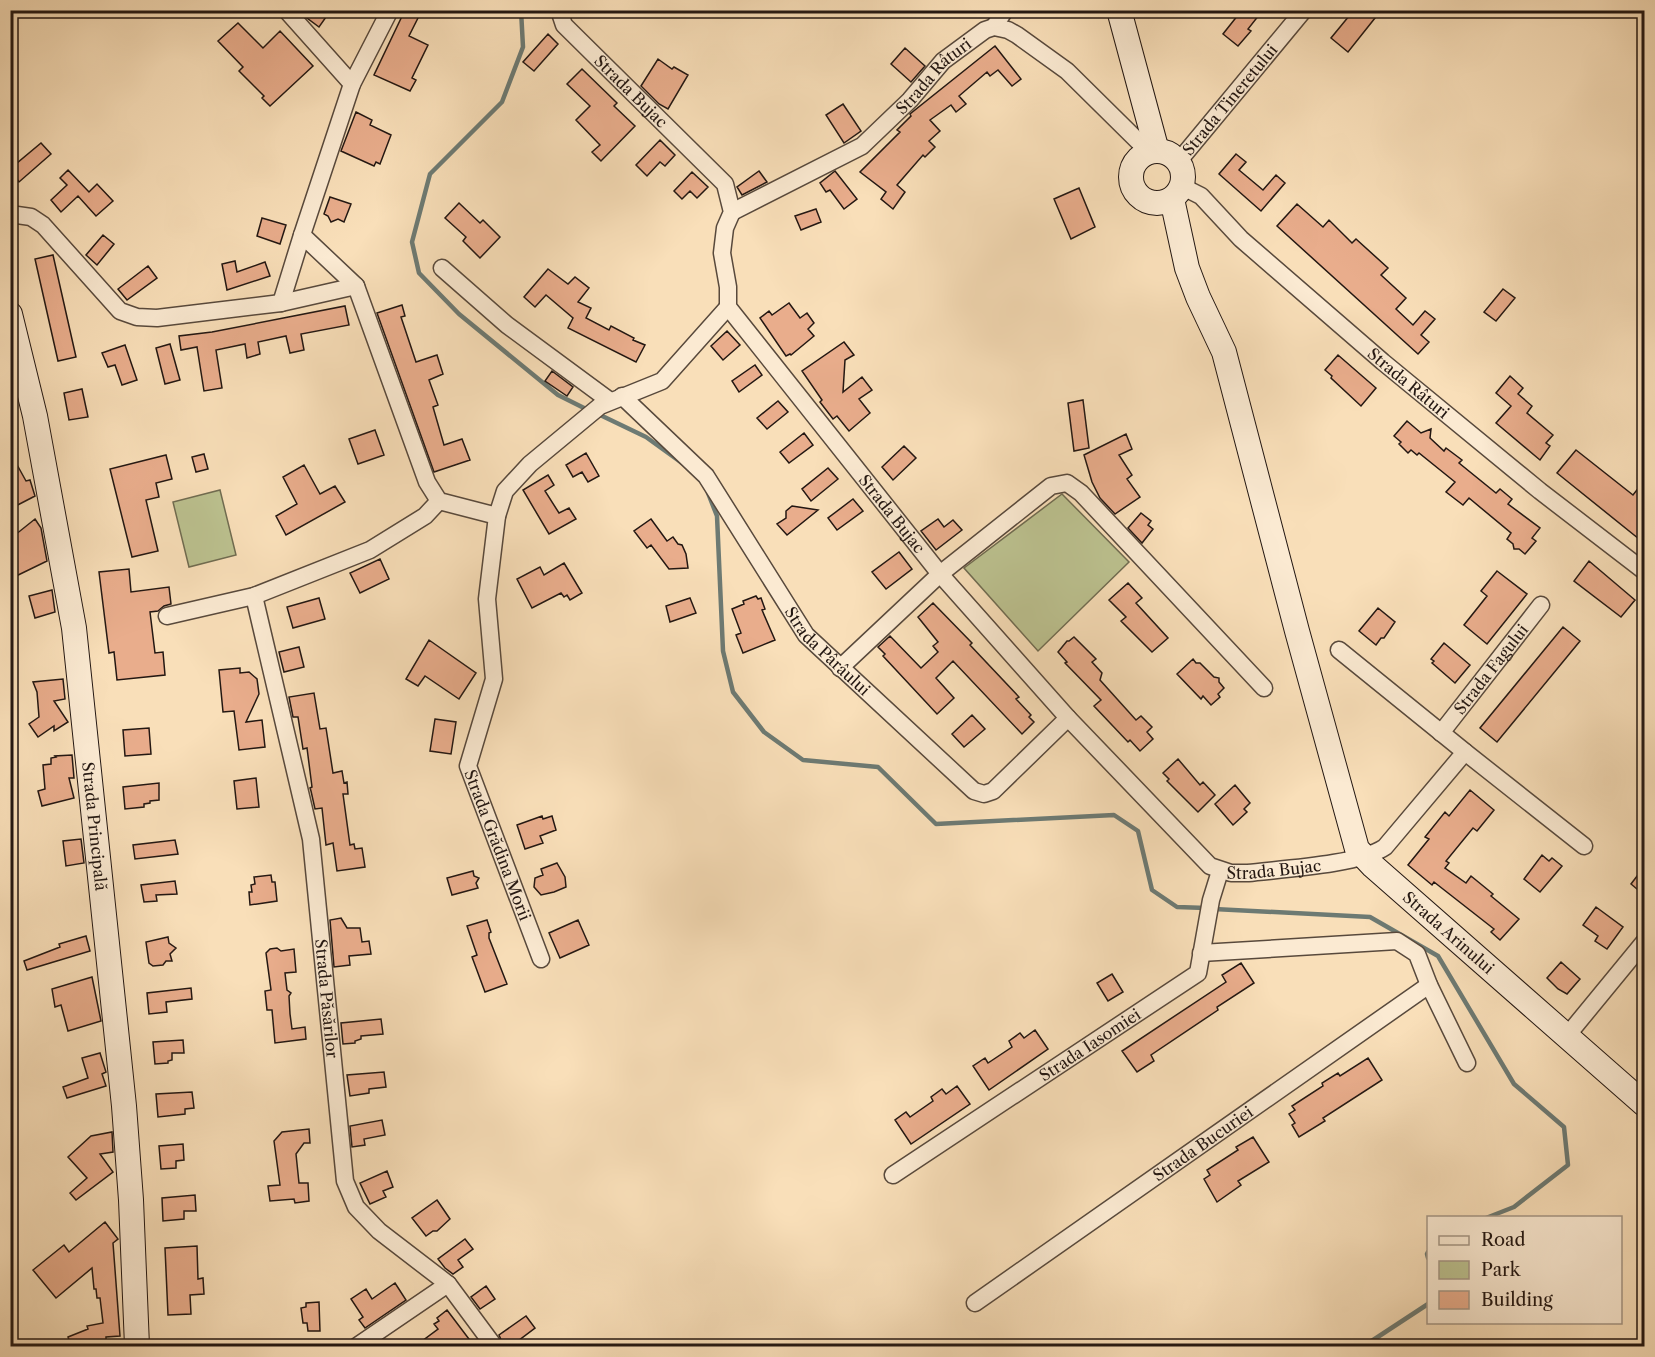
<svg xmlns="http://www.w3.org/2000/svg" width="1655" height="1357" font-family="'Libre Caslon Text',serif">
<rect width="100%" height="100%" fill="#f9dfb9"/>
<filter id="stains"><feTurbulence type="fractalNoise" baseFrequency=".00333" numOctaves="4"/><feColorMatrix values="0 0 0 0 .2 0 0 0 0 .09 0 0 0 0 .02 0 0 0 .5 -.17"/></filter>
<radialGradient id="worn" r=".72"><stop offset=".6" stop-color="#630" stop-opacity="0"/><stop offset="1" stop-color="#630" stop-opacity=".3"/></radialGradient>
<path fill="#bcc290" stroke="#706c51" stroke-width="1.5" d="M220,490L236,555L189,567L173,502Z
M1062,494L1129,562L1038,651L964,568Z"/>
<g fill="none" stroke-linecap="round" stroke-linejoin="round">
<path stroke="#6d7a73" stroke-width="4.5" d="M521,10L523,47L502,102L430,174L412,242L419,273L459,314L558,395L588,410
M596,413L646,437L682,463
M708,493L717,516L723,651L733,692L764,732L803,760L878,767L936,824L1114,815L1138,831L1152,890L1177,907L1206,908
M1214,909L1370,917L1438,956L1514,1084L1564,1127L1568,1165L1514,1207L1486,1218
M1428,1252L1427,1254L1428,1258
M1364,1346L1428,1304"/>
</g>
<path fill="#e9ad8c" stroke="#231712" stroke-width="1.5" d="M312,10H331L319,27L307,18Z
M405,10H422L409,36L428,45L412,78L416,80L410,91L374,75Z
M1242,10H1263L1248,29L1251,31L1238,46L1223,34Z
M1354,10H1366L1375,18L1348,52L1331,38Z
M238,23L263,48L280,31L313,66L270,106L262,98L264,96L239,71L243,67L218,41Z
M548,34L558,44L534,71L523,62Z
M995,46L1021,79L1012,86L998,70L990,76L987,72L959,96L966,104L956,112L951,105L930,120L940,131L929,141L935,147L925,157L923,155L897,185L905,192L893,209L881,199L886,192L860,172L900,132L897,130L911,116L910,114Z
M905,48L925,66L911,82L891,64Z
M658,59L672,69L674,67L688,75L668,109L659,104L641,86Z
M582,69L617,103L614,106L635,126L601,161L592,152L600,145L576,120L590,106L567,84Z
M843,104L861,131L844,143L826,115Z
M356,112L372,120L370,125L391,135L380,164L376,162L374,166L341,151Z
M660,140L675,155L665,166L660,162L647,176L636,165Z
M41,143L51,154L19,182L10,169Z
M1236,154L1246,162L1239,170L1263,190L1276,175L1285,183L1261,211L1219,174Z
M68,170L89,192L97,184L113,201L96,216L78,196L61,212L51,200L67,185L60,178Z
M759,171L767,182L742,195L737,187Z
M835,171L857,199L844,209L830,190L826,192L820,183Z
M692,172L708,187L697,198L690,191L682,199L674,191Z
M1079,188L1095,227L1071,239L1054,199Z
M330,197L351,204L344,222L338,219L331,222L328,216L324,214Z
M459,203L480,223L483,220L500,237L480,258L463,241L466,237L445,218Z
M1297,204L1323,227L1329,220L1352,243L1356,239L1388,268L1381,275L1406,298L1396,309L1413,325L1425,311L1435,319L1421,335L1429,342L1418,354L1277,226Z
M816,209L821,222L801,230L795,216Z
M262,218L286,225L280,244L257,236Z
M103,235L114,244L97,265L86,255Z
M53,255L76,357L58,361L35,259Z
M235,261L237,272L265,262L270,276L227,290L222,264Z
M148,266L157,278L127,300L118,289Z
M548,269L568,284L575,277L589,288L578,302L591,308L586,318L609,330L611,326L634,338L633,340L645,345L636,362L568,328L573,318L546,295L535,307L524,297Z
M1503,289L1515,298L1496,321L1484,312Z
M789,303L800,318L807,313L814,323L808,329L814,336L791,355L790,354L786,356L760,318L769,311L772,315Z
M402,305L405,316L401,317L416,362L437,355L443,374L429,380L438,405L433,407L444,445L462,439L470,460L434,472L377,313Z
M345,306L349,325L301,334L304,350L290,353L286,336L258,342L260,354L247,358L245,344L216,350L222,388L204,391L197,347L181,350L179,336L212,332Z
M727,331L740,345L723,360L711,346Z
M844,342L854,355L845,360L843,392L862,377L872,390L859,399L870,413L849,431L837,416L833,419L820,402L822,400L802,371Z
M170,344L180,380L165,384L156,348Z
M125,345L137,380L122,385L115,365L108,367L102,353Z
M1338,355L1376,388L1361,406L1331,378L1332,376L1325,370Z
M755,365L762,375L739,392L732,381Z
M552,371L573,387L567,396L545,381Z
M1510,376L1523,388L1518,394L1532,406L1527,413L1553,435L1546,443L1550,446L1540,460L1496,423L1511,406L1496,393Z
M82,389L88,417L69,420L64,393Z
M1083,400L1089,448L1074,451L1068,403Z
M778,401L788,412L767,429L757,418Z
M1407,421L1421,433L1431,429L1430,438L1444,451L1446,448L1462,460L1459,463L1496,493L1500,489L1512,499L1508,504L1540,528L1532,538L1536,541L1525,554L1519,549H1514L1513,544L1507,539L1511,533L1469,498L1463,505L1446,492L1455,482L1419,453L1417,455L1411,450L1408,453L1399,444L1401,442L1394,436Z
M375,430L384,455L358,464L349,439Z
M804,433L813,445L789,463L780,452Z
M1126,434L1132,449L1119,455L1132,475L1127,479L1140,497L1115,514L1100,498L1092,482L1084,455Z
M904,446L916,458L893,480L882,467Z
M1576,450L1633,495L1644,481V543L1557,473Z
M10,452L26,481L30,480L35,496L10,509Z
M586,453L599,476L588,482L582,472L573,477L566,465Z
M204,454L208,469L196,472L192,457Z
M166,455L172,479L156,483L159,497L146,500L158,551L132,557L110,469Z
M304,465L320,494L335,486L345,502L286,535L276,516L297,504L283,477Z
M828,468L838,479L811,501L802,489Z
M548,475L554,485L545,491L559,513L569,508L576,519L549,534L523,490Z
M853,499L863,511L837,530L828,518Z
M792,506L818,510L787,535L777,524L786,518V511Z
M1141,513L1151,521L1148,525L1153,529L1142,543L1128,528Z
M35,519L41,528L47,561L10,579V539Z
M651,519L667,541L673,537L678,544L682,545L686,554L688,568L669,569L651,545L647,548L634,531Z
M938,519L944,527L953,520L962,530L936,550L921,531Z
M899,552L912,569L886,589L872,572Z
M380,559L389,579L360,593L350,573Z
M1589,561L1635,600L1621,617L1574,581Z
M564,563L582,593L570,600L567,595L564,597L561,593L532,608L517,579L540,567L544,575Z
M129,569L131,592L169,587L171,604L164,606L158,611L150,612L155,653L163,652L165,675L117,680L114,652L109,653L99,572Z
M1497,571L1527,594L1487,644L1464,625L1487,596L1481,591Z
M1128,583L1142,598L1136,603L1168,638L1152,652L1121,621L1126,617L1109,600Z
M52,590L55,612L35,618L29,596Z
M756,596L758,599L761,598L765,609L762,610L775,640L743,653L736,635L741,633L732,609L744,604L743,601Z
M319,598L325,619L293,628L287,607Z
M690,598L696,613L670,622L666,606Z
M933,603L972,643L970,645L1019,697L1016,699L1031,715L1029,717L1034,722L1022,734L953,661L936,678L954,698L937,714L883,656L885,654L878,647L890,636L921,668L938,652L933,646L938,642L918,617Z
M1378,608L1395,622L1384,638H1381L1376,645L1359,631Z
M1563,627L1580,641L1497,742L1480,728Z
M1074,637L1096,659L1092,662L1102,673L1100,680L1136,720L1141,716L1152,727L1147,732L1153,739L1140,751L1130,740L1128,742L1094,706L1101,700L1065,663L1067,662L1058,652L1067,641H1069Z
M429,640L476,673L459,699L425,676L418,686L406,679Z
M1444,643L1470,665L1455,683L1432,663L1434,661L1431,659Z
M299,647L304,667L284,672L279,652Z
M1193,659L1196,663H1200L1214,677L1219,678V682L1224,688L1218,694L1220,697L1211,705L1203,696L1201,699L1177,674Z
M240,668V673L249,672L257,679L259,694L246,722L262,720L265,747L239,750L234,711L223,712L219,670Z
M63,679L65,699L54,701L68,722L54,731V726L38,737L29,724L39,717L37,692L33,682Z
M314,693L320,729L326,728L333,773L342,771L344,783L347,782L348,794H343L350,845L354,844L355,849L362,848L365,867L337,871L333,843L326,845L322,808L315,809L311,791L310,788L312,787L307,748L303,749L298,717H293L289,697Z
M972,715L985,729L964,747L952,734Z
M435,719L456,722L451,754L430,751Z
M149,728L151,754L125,756L123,730Z
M72,755L74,778H69L74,798L42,806L38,791L45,789L43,765L51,764V758L56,757L55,756Z
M1178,759L1200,785L1203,782L1215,795L1198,812L1167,781L1169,779L1163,773Z
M256,778L259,807L237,809L234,781Z
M159,783V800L150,801V803L144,804V807L125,809L123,787Z
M1235,785L1250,803L1244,809L1247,812L1233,825L1215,804Z
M1470,790L1494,810L1477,831L1473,828L1446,861L1449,863L1445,868L1466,883L1471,876L1493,894L1491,896L1519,919L1500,940L1491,932L1494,929L1434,882L1432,885L1408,865L1429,839L1425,837L1445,812L1449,816Z
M542,816L543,819L552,816L556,830L540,836L543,843L525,849L517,825Z
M81,839L84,863L66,866L63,841Z
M175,840L178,854L135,859L133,845Z
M1542,855L1549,861L1552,858L1562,866L1540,892L1524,879Z
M557,863L565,877L566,887L554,892L541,895L534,887L535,878L543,875L541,869Z
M1644,867V895L1631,884Z
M473,871L474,876L479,878L476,883L478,888L452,895L447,878Z
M271,875L272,882H275L277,901L250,905L249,892H252L251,885L255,884L254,877Z
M175,881L177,894L156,895L157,901L144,902L141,885Z
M1596,907L1623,927L1607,949L1595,941L1598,936L1583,925Z
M341,918L347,928H360L362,942L369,941L371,954L349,956L350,965L334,967L330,920Z
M487,920L491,932L489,933V938L507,984L485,992L472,957L477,955L467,926Z
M578,920L589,945L560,958L549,933Z
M86,936L90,951L27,970L24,961L60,947L59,944Z
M168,937L169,943L176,948L170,954L172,961H166L163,965L153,966L149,963L146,942Z
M277,948L281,951L294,949L296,972L285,973L287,990L291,993L289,996L290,1014L292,1029L305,1027L306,1039L275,1043L272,1010H267L265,991L271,990L266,953L270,949Z
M1561,962L1580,979L1567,994L1558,989L1547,978Z
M1241,963L1254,983L1217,1007L1218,1010L1151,1055L1154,1061L1137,1072L1122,1051L1226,982L1222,975Z
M1112,974L1123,992L1108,1001L1097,983Z
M92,977L101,1021L68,1031L61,1005L55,1007L52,989Z
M191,988L192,999L166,1002L167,1012L149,1014L147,993Z
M381,1019L383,1034L361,1036V1039L355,1041V1043L343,1044L341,1023Z
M1035,1030L1048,1049L989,1090L973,1066L985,1058L988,1063L1012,1047L1009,1041L1020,1033L1024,1038Z
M183,1040L184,1053H172V1060L168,1061V1063L155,1064L153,1042Z
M100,1053L106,1072L102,1074L106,1086L67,1098L63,1087L88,1078L82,1058Z
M1368,1058L1382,1080L1323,1118L1325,1121L1299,1137L1292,1125L1295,1123L1289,1114L1295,1110L1292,1106L1323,1086L1322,1083L1338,1073L1340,1076Z
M384,1072L386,1087L369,1089V1093L350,1096L347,1075Z
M957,1086L970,1104L911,1144L895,1120L906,1112L910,1117L933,1101L931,1097L942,1089L946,1094Z
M192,1092L194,1108L185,1109V1114L158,1117L156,1094Z
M382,1120L385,1135L364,1139L365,1145L352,1147L350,1126Z
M309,1129L310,1143H304L296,1154L299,1183H308L309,1201L295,1203L294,1199L270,1201L268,1186L280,1185L274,1141L282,1132Z
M112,1132L113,1152L100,1154L113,1172L76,1200L70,1193L87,1178L68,1157L91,1136Z
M1253,1137L1269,1162L1238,1181L1241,1185L1217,1202L1204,1179L1210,1175L1207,1170L1238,1150L1236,1147Z
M183,1144L184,1160L176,1161V1168L161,1169L159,1146Z
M387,1171L393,1187L383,1191L386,1197L370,1204L360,1183Z
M195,1195L196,1211H184V1219L163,1221L162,1198Z
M437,1200L450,1219L437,1231H433L426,1236L412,1218Z
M105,1222L118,1239L113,1243L120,1336L106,1337V1342L71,1347L68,1337L88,1329L87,1326L103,1323L100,1298H97L96,1289H94L92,1268L56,1298L33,1270L64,1245L69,1252Z
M465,1239L473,1249L458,1260L463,1267L453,1274L445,1268L438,1259Z
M197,1246L198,1279L203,1278L204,1294L190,1295L191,1314L168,1315L165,1248Z
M395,1283L406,1300L365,1328L359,1320L363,1317L351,1299L366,1289L372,1299Z
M486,1286L495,1299L480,1309L471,1297Z
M319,1302L320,1331H308L307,1323H303L301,1308L306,1307V1303Z
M447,1310L475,1347H414L438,1329L434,1324L439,1321L437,1318Z
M526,1316L535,1328L518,1341L522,1347H504L499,1335Z"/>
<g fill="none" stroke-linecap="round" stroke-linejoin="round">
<defs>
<g id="street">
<path d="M286,10L352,84"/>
<path id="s1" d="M559,10L564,25L725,184L732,212L725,228L722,253L728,287V307L940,574L1068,718L1210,866L1231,873H1248C1281,869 1359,865 1385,847L1465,752L1339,650"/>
<path d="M994,27L1005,10"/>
<path id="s2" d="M1178,162L1304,10"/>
<path id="s3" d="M1181,186L1201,196L1241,239L1383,362L1540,491L1644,571"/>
<path id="s4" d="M732,212L862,146L910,100L943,61L985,30L994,27L1008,30L1017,35L1067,71L1149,152"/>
<path d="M10,214L31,217L43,225L120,311L137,317L157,318L281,303L356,286"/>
<path d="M302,235L356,286L427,482L439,501L497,516L505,491L530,464L600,406L662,381L728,307"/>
<path d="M442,268L507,325L610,401"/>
<path d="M281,303L302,235L352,84L390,10"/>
<path id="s5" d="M622,396L706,476L806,635L974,791L984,794L993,791L1068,718"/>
<path id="s6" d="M497,516L487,599L494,679L468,766L541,959"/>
<path id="s7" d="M254,596L311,839L345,1181L356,1207L379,1231L448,1284L494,1346"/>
<path d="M167,616L254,596L370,550L425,516L439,501"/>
<path d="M840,668L940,574L1051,486L1067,483L1081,493L1264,688"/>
<path id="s8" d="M1441,733L1541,605"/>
<path d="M1465,752L1584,846"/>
<path d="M1201,953L1397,941L1417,954L1429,985L1467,1063"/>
<path d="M1566,1037L1644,942"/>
<path id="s9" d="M893,1175L1198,973L1211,900L1220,871"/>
<path id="s10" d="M975,1303L1429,985"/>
<path d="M357,1346L448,1284"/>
</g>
<g id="secondary">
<path d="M1119,10L1157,151"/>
<circle cx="1157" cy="177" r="26"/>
<path id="s11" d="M1172,199L1187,268L1198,297L1224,352L1297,631L1357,849L1373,866L1644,1104"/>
<path id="s12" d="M10,314L35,416L74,628L124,1106L131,1200L137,1346"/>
</g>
</defs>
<use href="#street" stroke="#58493c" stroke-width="19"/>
<use href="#secondary" stroke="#231712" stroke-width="26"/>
<use href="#street" stroke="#fbead2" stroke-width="16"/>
<use href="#secondary" stroke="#fbead2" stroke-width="24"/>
</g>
<g text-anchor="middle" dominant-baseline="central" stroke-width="5" stroke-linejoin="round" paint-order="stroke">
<g font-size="16" fill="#231712" stroke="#fbead2">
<text stroke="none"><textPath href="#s4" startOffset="246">Strada Râturi</textPath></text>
<text stroke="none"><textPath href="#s1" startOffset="110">Strada Bujac</textPath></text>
<text stroke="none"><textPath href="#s2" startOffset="81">Strada Tineretului</textPath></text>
<text stroke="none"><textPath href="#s3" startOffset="302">Strada Râturi</textPath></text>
<text stroke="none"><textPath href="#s1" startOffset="632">Strada Bujac</textPath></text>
<text stroke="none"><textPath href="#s5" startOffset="330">Strada Pârâului</textPath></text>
<text stroke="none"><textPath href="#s8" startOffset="81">Strada Fagului</textPath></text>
<text stroke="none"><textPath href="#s12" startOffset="520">Strada Principală</textPath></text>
<text stroke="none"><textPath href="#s6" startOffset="339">Strada Grădina Morii</textPath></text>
<text stroke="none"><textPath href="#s1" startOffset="1172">Strada Bujac</textPath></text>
<text stroke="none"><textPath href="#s11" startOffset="801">Strada Arinului</textPath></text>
<text stroke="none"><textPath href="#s7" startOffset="410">Strada Păsărilor</textPath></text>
<text stroke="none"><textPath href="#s9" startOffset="236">Strada Iasomiei</textPath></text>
<text stroke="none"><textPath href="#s10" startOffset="278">Strada Bucuriei</textPath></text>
</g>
</g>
<rect width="1655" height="1357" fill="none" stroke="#f9dfb9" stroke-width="36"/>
<rect x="12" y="12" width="1631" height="1333" fill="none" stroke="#231712" stroke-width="3"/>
<rect x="18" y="18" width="1619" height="1321" fill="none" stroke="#231712" stroke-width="1.5"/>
<rect x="1427" y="1216" width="195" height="108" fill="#fbead2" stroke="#a59685" stroke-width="1.5"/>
<rect x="1439" y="1236" width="30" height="9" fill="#fbead2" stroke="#a59685" stroke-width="1.5"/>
<text x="1481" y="1246" font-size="18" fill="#231712">Road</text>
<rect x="1439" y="1261" width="30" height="18" fill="#bcc290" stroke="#a59685" stroke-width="1.5"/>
<text x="1481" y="1276" font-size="18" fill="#231712">Park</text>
<rect x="1439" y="1291" width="30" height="18" fill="#e9ad8c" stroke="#a59685" stroke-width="1.5"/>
<text x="1481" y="1306" font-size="18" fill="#231712">Building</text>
<rect width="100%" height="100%" filter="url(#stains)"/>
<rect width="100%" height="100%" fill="url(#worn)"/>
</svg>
